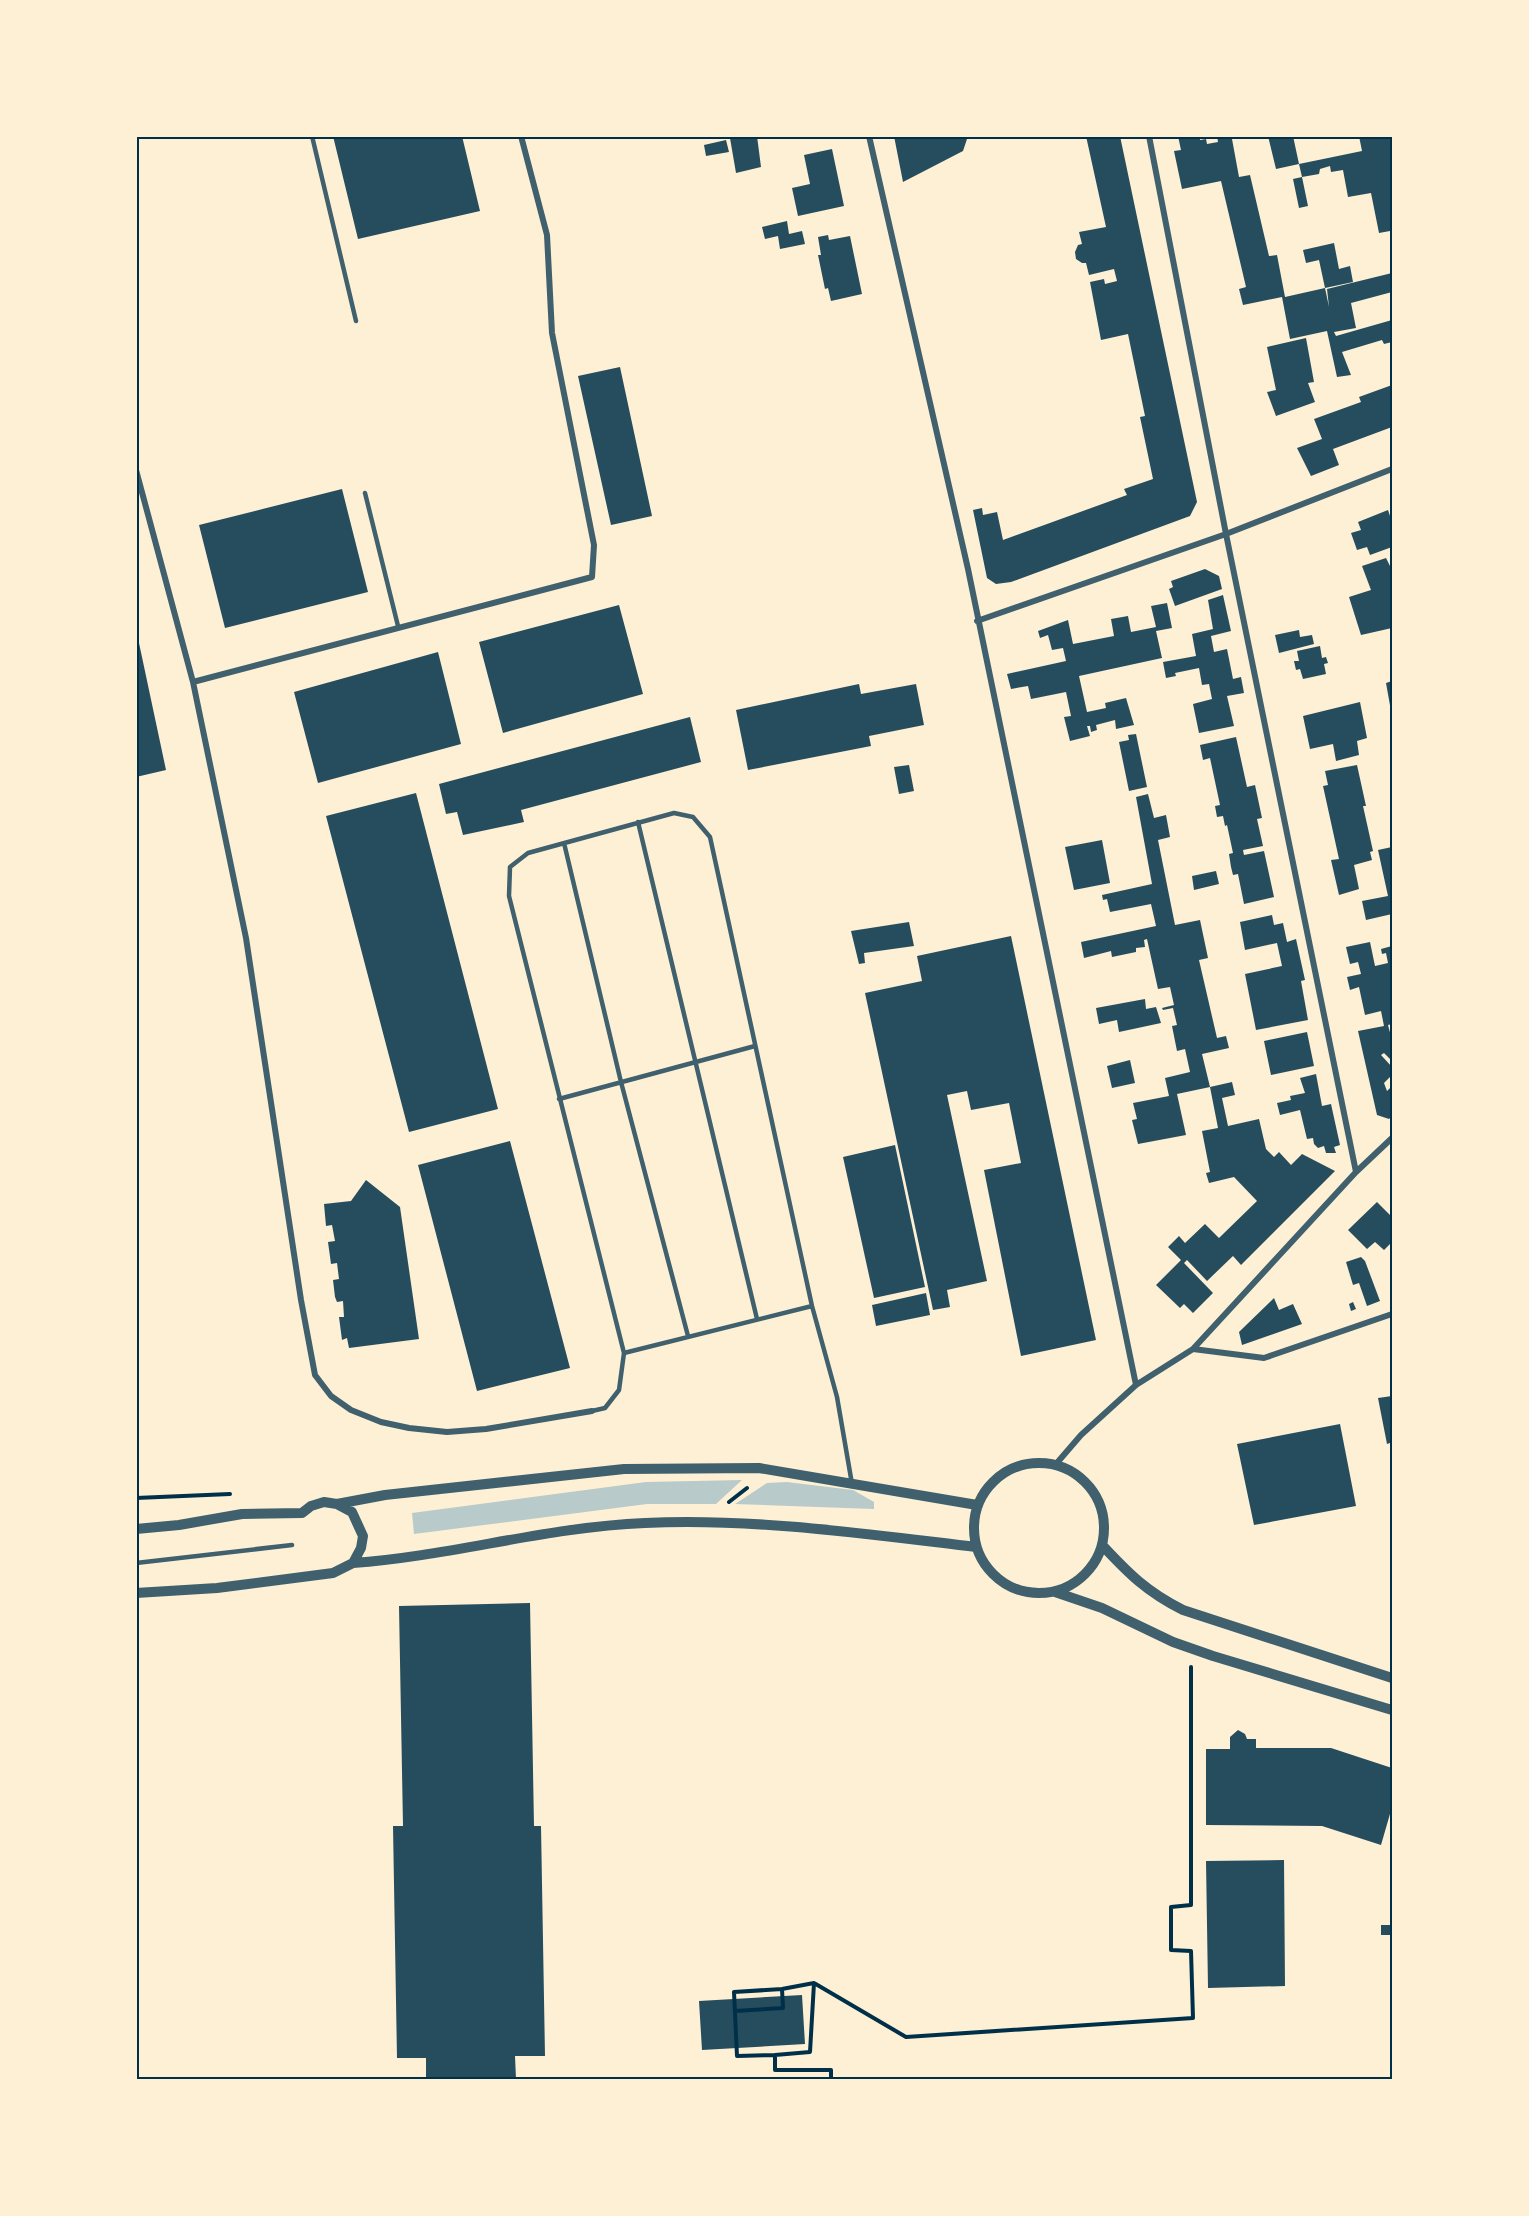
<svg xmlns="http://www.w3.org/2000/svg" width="1529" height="2216" font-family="'PT Sans',sans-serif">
<rect width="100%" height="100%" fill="#fdf0d5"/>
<path fill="#b9caca" d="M742,1480L716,1504H647L414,1534L412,1513L646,1482Z
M787,1482L853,1490L874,1502V1509L735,1504L767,1483Z"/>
<path fill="#264d5e" d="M333,136H462L480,211L358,239Z
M739,136H757L761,167L736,173L730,138Z
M894,136H968L963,151L903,182Z
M1086,136H1120L1197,502L1190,516L1011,582L996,584L987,578L973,510L982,508L983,515L997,512L1003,540L1127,495L1124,489L1153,479L1140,417L1145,416L1128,334L1101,340L1090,282L1104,279L1105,284L1117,281L1114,269L1089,275L1086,263H1082L1076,259L1075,252L1078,245L1082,244L1079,232L1106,227Z
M1178,136H1200V140L1206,139L1207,144L1218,142L1217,136H1238L1232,139L1239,177L1250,175L1269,256L1277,255L1285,297L1325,288L1319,260L1306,263L1303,250L1334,243L1339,269L1350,266L1353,282L1325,288L1329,307L1327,289L1392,273V292L1351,303L1356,328L1334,332L1336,336L1392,320V342L1384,344L1382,340L1342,352L1351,375L1337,377L1327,331L1290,339L1282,297L1243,305L1239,289L1246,287L1221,181L1182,189L1174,151L1181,150Z
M1268,136H1293L1299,164L1276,169Z
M1359,136H1392V236L1390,231L1379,233L1371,193L1348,197L1343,170L1331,172L1330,166L1320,169L1319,174L1302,177L1299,164L1362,151Z
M726,140L729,152L706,156L704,145Z
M832,149L844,206L798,216L792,188L810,184L804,155Z
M1302,177L1308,206L1299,208L1293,179Z
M787,221L789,234L802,231L805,244L780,249L778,236L765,239L762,227Z
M828,235L829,240L850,236L862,294L831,301L828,288L825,289L818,255H821L818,237Z
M1306,338L1314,382L1308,383L1315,402L1276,416L1267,392L1276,390L1267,347Z
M620,367L652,516L611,525L578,376Z
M1392,385V427L1333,449L1339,465L1311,476L1297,448L1322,439L1314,419L1361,402L1359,397Z
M342,489L368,592L225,628L199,525Z
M1388,510L1392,522V547L1370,555L1367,547L1357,550L1351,533L1361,530L1358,522Z
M1386,558L1392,570V628L1361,635L1349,597L1371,590L1362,566Z
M1205,569L1219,576L1222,589L1175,606L1169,589L1173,587L1171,581Z
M1223,595L1231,631L1211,636L1214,652L1227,649L1233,679L1241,677L1244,693L1227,696L1234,726L1199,733L1193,704L1212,699L1209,684L1202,685L1199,668L1175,673L1176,676L1166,678L1163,662L1196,656L1192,634L1213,629L1208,600Z
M1167,603L1172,628L1156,631L1162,658L1079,676L1087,712L1106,708L1105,703L1126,698L1134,725L1116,729L1115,720L1096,725L1097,730L1091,732L1090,726H1087L1090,736L1070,741L1064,717L1071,716L1066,692L1031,699L1028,686L1011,689L1007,674L1066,661L1063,648L1052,650L1048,635L1040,638L1038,631L1068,620L1073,644L1114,636L1111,619L1128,616L1131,632L1156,627L1151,606Z
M619,605L643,694L503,733L479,642Z
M1299,630L1300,637L1312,635L1314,644L1279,653L1275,635Z
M139,643L166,770L136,777V644Z
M1320,646L1322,658L1326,657L1328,663L1324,664L1326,674L1303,679L1300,669L1296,670L1294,661H1299L1297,651Z
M438,652L461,744L318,783L294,692Z
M1392,681V711H1391L1386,683Z
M859,684L861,694L916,684L924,725L869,736L871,746L748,770L736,710Z
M1360,702L1367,738L1357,741L1359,755L1336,761L1333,744L1310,749L1303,716Z
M690,717L701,762L521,810L524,822L463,835L457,812L446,814L439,784Z
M1136,734L1147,787L1129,791L1119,742L1129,740L1128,735Z
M1236,737L1247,787L1255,785L1262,818L1257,819L1263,846L1243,850L1244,855L1264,851L1274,897L1244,904L1238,874L1233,875L1231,867L1229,854L1233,853L1227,825L1225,826L1223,816L1217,817L1215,806L1220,805L1210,758L1203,760L1200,745Z
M909,765L914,791L899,794L894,767Z
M1357,765L1366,806H1363L1373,851L1370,852L1372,860L1354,865L1359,889L1339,895L1331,860L1339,859L1323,786L1328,785L1325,771Z
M416,793L498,1109L409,1132L326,816Z
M1148,794L1154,818L1166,815L1170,837L1158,840L1175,925L1200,920L1208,958L1199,960L1217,1038L1226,1036L1229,1048L1202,1054L1210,1087L1232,1082L1235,1095L1222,1098L1228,1126L1259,1119L1266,1149L1274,1157L1279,1152L1291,1165L1302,1154L1335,1171L1241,1265L1233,1256L1207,1281L1187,1260L1184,1263L1213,1293L1193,1313L1184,1304L1180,1308L1156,1285L1181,1260L1168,1247L1179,1236L1185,1243L1205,1224L1219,1238L1257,1201L1234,1177L1209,1183L1206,1173L1210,1172L1202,1131L1218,1128L1210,1087L1177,1094L1186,1135L1138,1144L1132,1120L1137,1119L1133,1103L1169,1096L1165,1078L1190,1072L1185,1049L1177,1051L1172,1026L1177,1025L1173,1008L1163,1010L1162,1008L1174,1005L1170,987L1158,989L1147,939L1144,940L1145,947L1136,948V952L1112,957L1111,951L1084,958L1081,942L1156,926L1151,904L1110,912L1107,899L1103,900L1102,895L1152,884L1136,797Z
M1102,840L1110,883L1074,890L1065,847Z
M1392,847V914L1366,920L1362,901L1388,896L1378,850Z
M1216,871L1219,884L1194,890L1192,876Z
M1272,915L1274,925L1283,923L1287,942L1296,939L1305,980L1301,981L1308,1020L1256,1030L1245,974L1282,966L1277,943L1245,950L1240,922Z
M909,922L914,946L864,953L865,963L859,964L851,931Z
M1011,936L1096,1340L1021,1356L984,1170L1021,1163L1009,1103L971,1110L967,1091L947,1095L987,1281L947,1290L950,1307L933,1310L865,993L922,981L917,956Z
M1370,942L1375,966L1388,963L1386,953L1382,954L1381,949L1392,946V1024L1388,1025L1392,1040V1061L1384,1053L1381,1055L1392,1067V1075L1384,1083L1387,1091L1392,1086V1116L1389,1119L1377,1115L1358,1031L1384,1026L1381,1011L1365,1015L1359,987L1350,990L1347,977L1361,974L1358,962L1350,964L1346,947Z
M1145,999L1146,1009L1156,1007L1161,1023L1119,1032L1117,1020L1099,1024L1096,1008Z
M1307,1032L1314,1066L1271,1075L1264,1041Z
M1130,1060L1135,1083L1112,1088L1107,1066Z
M1316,1074L1322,1106L1331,1104L1340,1145L1334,1147L1336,1153H1326L1324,1146L1318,1148L1314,1144L1313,1138L1307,1139L1300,1110L1280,1115L1277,1103L1291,1100L1290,1096L1305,1093L1300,1078Z
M510,1141L570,1368L477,1391L418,1165Z
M895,1145L925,1287L874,1298L843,1157Z
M366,1180L400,1207L419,1339L349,1348L347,1338L342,1340L339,1317H344L343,1301L337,1302L335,1297L333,1280L339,1279L337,1263L331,1264L328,1242L335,1241L332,1225L326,1226L324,1204L351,1201Z
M1377,1202L1392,1217V1247L1390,1244L1384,1250L1375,1242L1367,1249L1348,1230Z
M1361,1257L1365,1261L1380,1301L1367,1306L1359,1283L1353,1285L1346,1262Z
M926,1293L930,1315L876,1326L872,1305Z
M1274,1298L1279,1310L1293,1304L1302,1324L1242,1345L1239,1332Z
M1353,1302L1356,1309L1351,1311L1349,1304Z
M1392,1396V1448H1391L1390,1443L1387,1444L1378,1398Z
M1340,1424L1356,1506L1254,1525L1237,1444Z
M530,1603L534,1826H541L545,2056H515L516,2079H426V2058H397L393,1826H403L399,1606Z
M1238,1730L1245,1734L1247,1739H1256V1748H1331L1392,1768V1807L1381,1845L1322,1826L1206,1825V1749H1230V1737Z
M1284,1860L1285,1986L1208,1988L1206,1861Z
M1381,1925H1392V1935H1381Z
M802,1995L805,2044L702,2050L699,2001Z"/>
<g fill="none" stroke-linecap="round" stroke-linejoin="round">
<path stroke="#003049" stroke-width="4" d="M136,1498L230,1494
M729,1502L747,1488
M814,1983L810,2052L775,2055V2070H831V2080
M735,2011L783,2008L782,1989
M775,2055L737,2056L734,1992L782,1989L814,1983L906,2037L1193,2018L1191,1951L1171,1950V1907L1191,1905V1667"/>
<path stroke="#3f606c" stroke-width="4.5" d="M312,136L356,321
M365,493L398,626
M638,822L757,1319
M564,843L621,1082L688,1336
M559,1099L755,1046
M624,1353L509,896L510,867L528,853L674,813L693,817L710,837L812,1306L837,1397L852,1484
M592,1411L605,1408L619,1390L624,1353L812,1306
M136,1563L292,1545"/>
<path stroke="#3f606c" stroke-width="6" d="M869,136L968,569L1136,1385
M1149,136L1226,534L1356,1172
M136,470L193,682L246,938L301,1300L315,1375L331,1396L351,1410L381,1422L409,1428L447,1432L486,1429L592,1411
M977,621L1226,534L1392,469
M193,682L592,577L594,545L552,333L547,235L521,136
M1193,1349L1264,1358L1392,1314
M1056,1464L1081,1435L1136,1385L1193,1349L1356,1172L1392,1138"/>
<path stroke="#3f606c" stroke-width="10" d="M974 1528a65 65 0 1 1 130 0a65 65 0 1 1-130 0Z
M337,1504L385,1495L624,1469L759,1468L977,1505
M136,1529L179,1525L242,1514L302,1513L311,1506L324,1502L337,1504L352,1512L363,1536L361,1548L353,1563L333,1573L217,1588L136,1593
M1102,1545C1129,1574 1147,1592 1183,1610L1392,1678
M353,1563C451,1556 546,1527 645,1523C756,1518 866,1534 976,1547
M1055,1592L1102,1608L1173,1642L1213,1656L1392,1710"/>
</g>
<rect width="1529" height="2216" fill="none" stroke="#fdf0d5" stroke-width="276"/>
<rect x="138" y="138" width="1253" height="1940" fill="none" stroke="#003049" stroke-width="2"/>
</svg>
